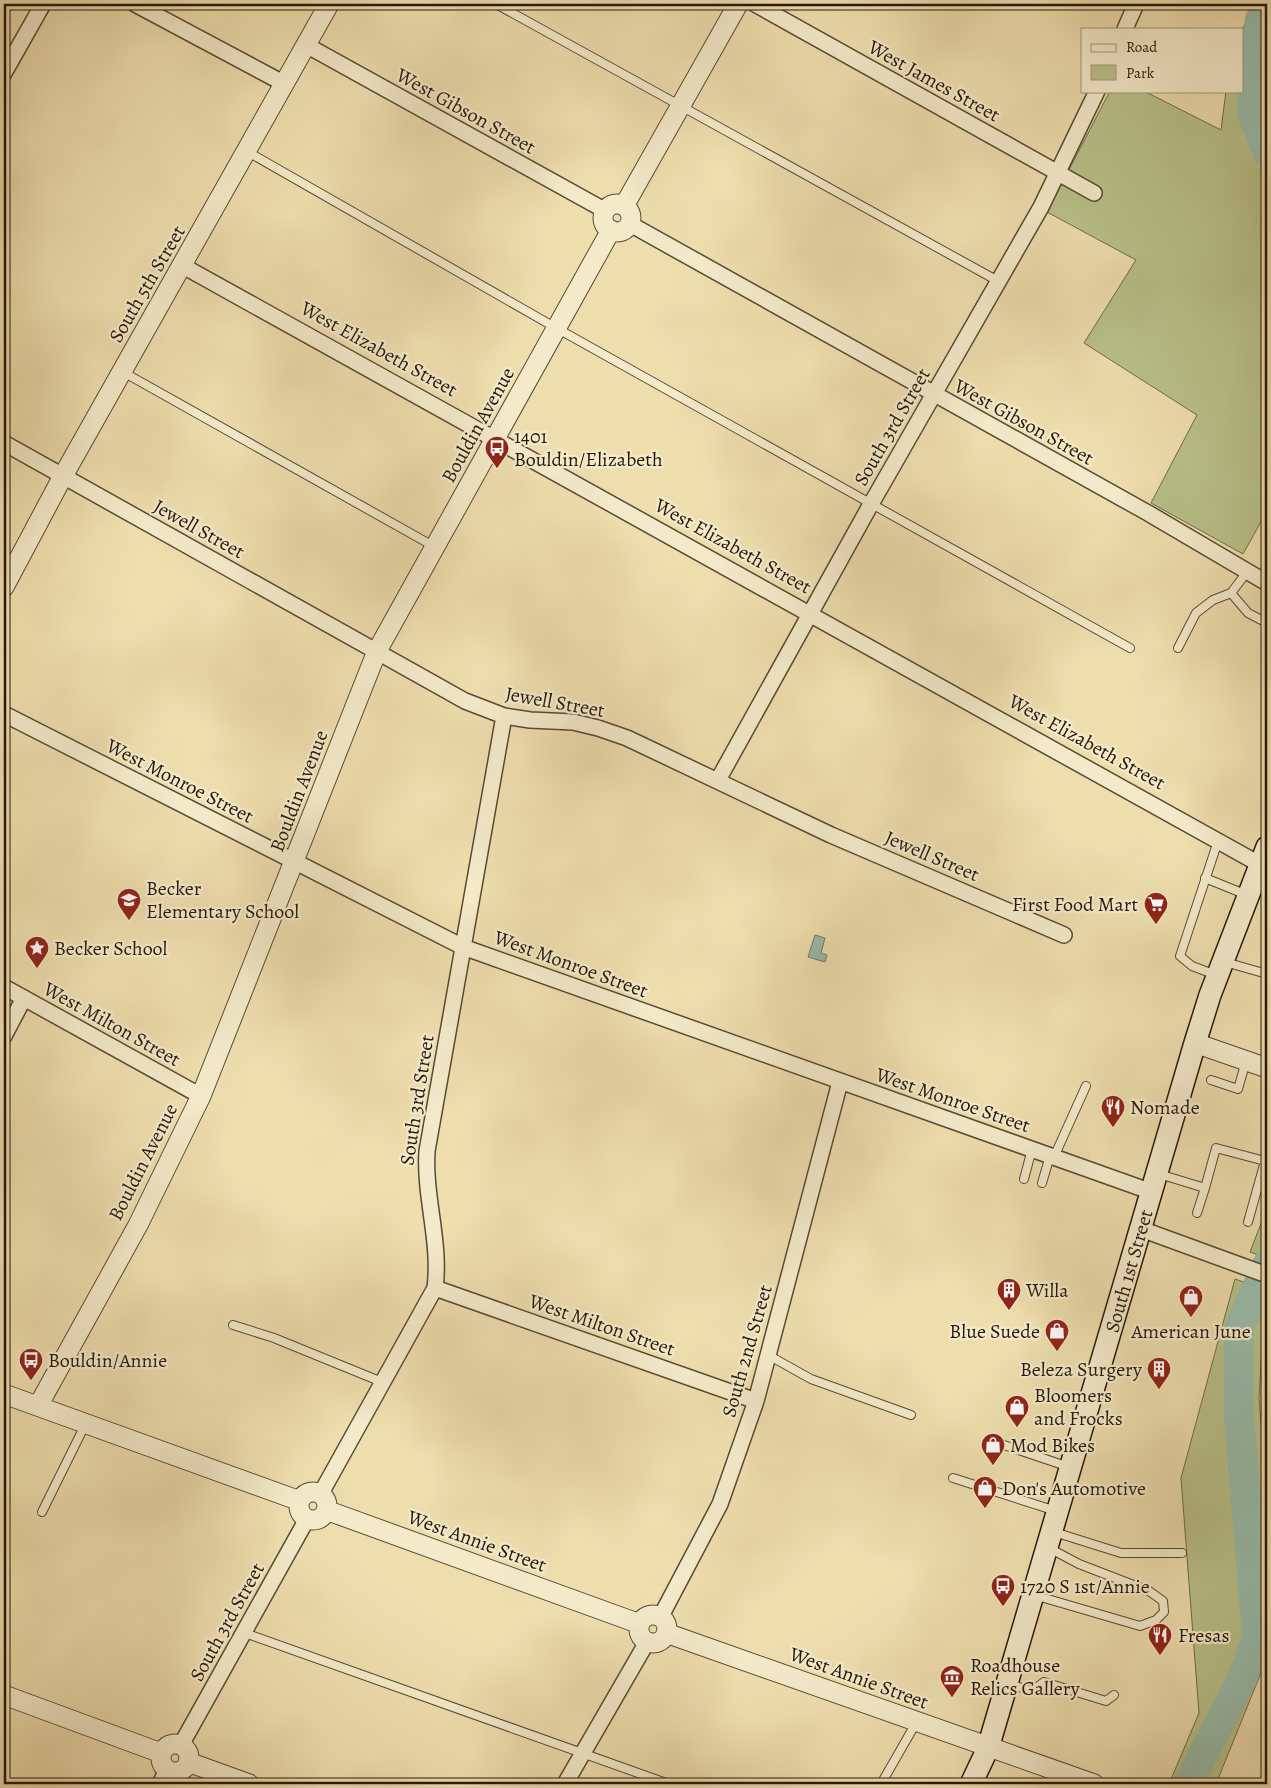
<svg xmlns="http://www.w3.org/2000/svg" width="1271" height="1788" font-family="Alegreya,serif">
<rect width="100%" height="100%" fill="#eedeae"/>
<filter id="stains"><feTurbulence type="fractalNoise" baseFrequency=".004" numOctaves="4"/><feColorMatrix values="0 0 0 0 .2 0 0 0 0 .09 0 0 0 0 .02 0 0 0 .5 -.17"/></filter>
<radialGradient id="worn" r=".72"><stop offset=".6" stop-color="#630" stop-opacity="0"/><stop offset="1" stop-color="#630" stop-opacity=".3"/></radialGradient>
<path fill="#b9c18a" stroke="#6f6c4a" d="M1255,4H1267V511L1243,554L1151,503L1197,415L1084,343L1136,260L1047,212L1110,91H1144L1221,130L1226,91H1242V30Z
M1267,1208V1258L1250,1252Z
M1235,1279L1267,1290V1320L1263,1332L1259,1398L1267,1496V1658L1216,1784H1169L1199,1713L1181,1478Z"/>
<path fill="#99bcab" stroke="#6b7a6b" d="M815,935L825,938L821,953L827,955L825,962L808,957Z"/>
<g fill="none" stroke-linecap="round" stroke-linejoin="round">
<path stroke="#99bcab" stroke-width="30" d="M1267,8L1260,19L1252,112L1267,151
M1188,1784L1243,1677L1257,1636L1239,1417V1328L1267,1265"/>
<defs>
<path id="service" d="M496,4L998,281
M248,152L558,329L1130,648
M123,372L435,547
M1261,580L1267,568
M1231,593L1248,613L1267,623
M1178,648L1196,613L1213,600L1231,593L1247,572
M1205,878L1247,895
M1225,962L1267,974
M1216,975L1192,966L1180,956L1218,841
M1211,1080L1238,1089L1246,1061
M1054,1157L1086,1086
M1159,1174L1205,1188L1216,1148L1265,1161L1248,1222
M1024,1179L1032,1149
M1042,1183L1050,1156
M1197,1213L1205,1188
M233,1325L274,1338L382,1382
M768,1355L811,1379L911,1415
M989,1440L1069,1467
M953,1478L1056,1511
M42,1512L85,1425
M1054,1532L1121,1553H1182
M1034,1595L1140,1626L1156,1620L1164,1612L1163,1601L1149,1591L1079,1564L1049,1548
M245,1633L669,1784
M1009,1684L1032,1691L1044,1682L1106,1701L1114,1695
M881,1784L916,1723"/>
<path id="minor" d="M135,4L285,84
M755,4L1094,193
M1125,29L1136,4
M306,45L606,211
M4,73L43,4
M630,224L1148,513L1267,583
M183,266L1261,865
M4,443L465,701L504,716L530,720L573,722L598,728L627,738L831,835L1064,935
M4,714L463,947L1152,1192
M718,780L871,504L1041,207L1097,91
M4,987L201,1096
M4,1036L24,998
M1141,1229L1267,1275
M435,1288L756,1401
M320,1495L435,1288C441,1242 424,1197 427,1151L504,716
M660,1618L720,1504L756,1401L840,1082
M181,1745L307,1519
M160,1784L167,1770
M565,1784L647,1642"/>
<path id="tertiary" d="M603 218a14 14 0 1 1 28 0a14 14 0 1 1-28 0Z
M624,206L738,4
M4,587L63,476L329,4
M1195,1043L1267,1068
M4,1394L300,1501
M38,1406L138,1225L201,1096L377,651L611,230
M299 1506a14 14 0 1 1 28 0a14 14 0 1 1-28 0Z
M326,1510L640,1624
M639 1629a14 14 0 1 1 28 0a14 14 0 1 1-28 0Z
M666,1633L1094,1784
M4,1695L161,1753
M161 1758a14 14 0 1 1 28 0a14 14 0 1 1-28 0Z
M188,1762L249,1784"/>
<path id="secondary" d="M971,1784L988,1748L1195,1043L1210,995L1267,847"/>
</defs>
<use href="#service" stroke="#574a33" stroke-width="10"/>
<use href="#minor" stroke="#574a33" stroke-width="18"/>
<use href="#tertiary" stroke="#574a33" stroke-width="21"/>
<use href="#secondary" stroke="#25180a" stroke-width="24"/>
<use href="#service" stroke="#f4eaca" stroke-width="8"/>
<use href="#minor" stroke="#f4eaca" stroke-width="15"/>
<use href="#tertiary" stroke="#f4eaca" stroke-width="19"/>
<use href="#secondary" stroke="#f4eaca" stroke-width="21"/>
</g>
<defs>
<symbol id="bus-pin" viewBox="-11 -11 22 30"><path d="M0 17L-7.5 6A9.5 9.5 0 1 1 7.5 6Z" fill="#8f2418" stroke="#f4eaca"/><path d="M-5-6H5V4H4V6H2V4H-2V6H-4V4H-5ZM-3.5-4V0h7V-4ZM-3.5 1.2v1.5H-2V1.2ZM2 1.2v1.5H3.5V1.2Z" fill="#fff"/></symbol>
<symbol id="school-pin" viewBox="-11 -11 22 30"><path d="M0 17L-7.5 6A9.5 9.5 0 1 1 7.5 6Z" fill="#8f2418" stroke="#f4eaca"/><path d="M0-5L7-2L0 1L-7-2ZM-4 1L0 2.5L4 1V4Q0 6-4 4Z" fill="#fff"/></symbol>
<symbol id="supermarket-pin" viewBox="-11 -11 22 30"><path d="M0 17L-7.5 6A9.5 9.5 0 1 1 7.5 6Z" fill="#8f2418" stroke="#f4eaca"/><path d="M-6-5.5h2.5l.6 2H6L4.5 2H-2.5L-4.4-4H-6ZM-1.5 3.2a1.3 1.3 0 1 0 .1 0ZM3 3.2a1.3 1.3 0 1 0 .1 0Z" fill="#fff"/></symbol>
<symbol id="sight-pin" viewBox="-11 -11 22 30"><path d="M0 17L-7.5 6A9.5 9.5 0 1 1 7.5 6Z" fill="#8f2418" stroke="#f4eaca"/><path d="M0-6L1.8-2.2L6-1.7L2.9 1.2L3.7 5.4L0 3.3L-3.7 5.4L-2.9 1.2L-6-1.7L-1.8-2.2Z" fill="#fff"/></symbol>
<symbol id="restaurant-pin" viewBox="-11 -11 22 30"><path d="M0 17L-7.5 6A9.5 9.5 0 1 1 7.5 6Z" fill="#8f2418" stroke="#f4eaca"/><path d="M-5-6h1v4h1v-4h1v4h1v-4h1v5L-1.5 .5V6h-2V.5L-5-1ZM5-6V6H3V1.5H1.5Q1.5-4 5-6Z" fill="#fff"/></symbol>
<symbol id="building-pin" viewBox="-11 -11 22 30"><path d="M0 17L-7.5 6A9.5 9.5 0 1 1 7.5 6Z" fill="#8f2418" stroke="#f4eaca"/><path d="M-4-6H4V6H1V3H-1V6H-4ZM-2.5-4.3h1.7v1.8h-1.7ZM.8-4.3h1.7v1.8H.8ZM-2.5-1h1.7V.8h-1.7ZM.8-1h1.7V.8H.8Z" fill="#fff"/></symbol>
<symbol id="shop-pin" viewBox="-11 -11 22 30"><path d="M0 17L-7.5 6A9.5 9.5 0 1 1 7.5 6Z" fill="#8f2418" stroke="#f4eaca"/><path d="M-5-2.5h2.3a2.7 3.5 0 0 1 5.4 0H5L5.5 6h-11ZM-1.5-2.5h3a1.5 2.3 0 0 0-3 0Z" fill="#fff"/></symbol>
<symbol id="museum-pin" viewBox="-11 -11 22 30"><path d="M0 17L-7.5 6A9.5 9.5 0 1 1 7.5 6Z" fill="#8f2418" stroke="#f4eaca"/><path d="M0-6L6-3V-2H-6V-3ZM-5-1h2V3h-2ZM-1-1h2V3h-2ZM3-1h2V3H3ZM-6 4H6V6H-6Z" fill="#fff"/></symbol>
</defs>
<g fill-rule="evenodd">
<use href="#bus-pin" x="483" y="434" width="28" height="38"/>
<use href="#school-pin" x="115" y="886" width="28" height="38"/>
<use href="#supermarket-pin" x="1142" y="890" width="28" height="38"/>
<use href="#sight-pin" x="23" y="934" width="28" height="38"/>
<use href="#restaurant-pin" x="1099" y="1093" width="28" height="38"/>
<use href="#building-pin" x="995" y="1276" width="28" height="38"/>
<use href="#shop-pin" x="1177" y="1283" width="28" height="38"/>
<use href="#shop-pin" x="1043" y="1317" width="28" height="38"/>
<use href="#bus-pin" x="17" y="1346" width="28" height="38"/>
<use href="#building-pin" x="1145" y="1355" width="28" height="38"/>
<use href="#shop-pin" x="1003" y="1393" width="28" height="38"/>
<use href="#shop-pin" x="979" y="1431" width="28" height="38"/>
<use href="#shop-pin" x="971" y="1474" width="28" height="38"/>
<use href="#bus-pin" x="989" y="1572" width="28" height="38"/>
<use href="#restaurant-pin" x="1146" y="1621" width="28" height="38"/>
<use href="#museum-pin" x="938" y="1663" width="28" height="38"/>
</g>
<g text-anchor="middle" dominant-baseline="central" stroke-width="4.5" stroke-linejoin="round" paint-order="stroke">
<g font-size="20" fill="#25180a" stroke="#f4eaca">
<text transform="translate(934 81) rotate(29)">West James Street</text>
<text transform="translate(466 111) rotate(29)">West Gibson Street</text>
<text transform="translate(147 284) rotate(-60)">South 5th Street</text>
<text transform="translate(379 349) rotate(29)">West Elizabeth Street</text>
<text transform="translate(1024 422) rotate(29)">West Gibson Street</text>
<text transform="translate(478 425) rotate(-61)">Bouldin Avenue</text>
<text transform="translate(892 427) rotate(-60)">South 3rd Street</text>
<text transform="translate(199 529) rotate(29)">Jewell Street</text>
<text transform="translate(733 546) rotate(29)">West Elizabeth Street</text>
<text transform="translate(555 702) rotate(10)">Jewell Street</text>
<text transform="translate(1087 742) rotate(29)">West Elizabeth Street</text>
<text transform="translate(180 781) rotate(27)">West Monroe Street</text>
<text transform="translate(299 791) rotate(-69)">Bouldin Avenue</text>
<text transform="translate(932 856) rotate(23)">Jewell Street</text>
<text transform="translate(571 964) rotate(20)">West Monroe Street</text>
<text transform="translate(112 1024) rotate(29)">West Milton Street</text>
<text transform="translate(417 1100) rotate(-81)">South 3rd Street</text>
<text transform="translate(953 1100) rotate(19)">West Monroe Street</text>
<text transform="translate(143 1162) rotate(-63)">Bouldin Avenue</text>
<text transform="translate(1129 1271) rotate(-74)">South 1st Street</text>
<text transform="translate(602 1325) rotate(19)">West Milton Street</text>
<text transform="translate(747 1351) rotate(-74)">South 2nd Street</text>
<text transform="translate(477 1541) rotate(20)">West Annie Street</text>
<text transform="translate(227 1622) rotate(-61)">South 3rd Street</text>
<text transform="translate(859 1678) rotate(20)">West Annie Street</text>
</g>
<g font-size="20" fill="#25180a" stroke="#f4eaca" text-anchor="start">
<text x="514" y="436">1401<tspan x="514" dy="23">Bouldin/Elizabeth</tspan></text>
<text x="146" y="888">Becker<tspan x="146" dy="23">Elementary School</tspan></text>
<text x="1138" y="904" text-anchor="end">First Food Mart</text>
<text x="54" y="948">Becker School</text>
<text x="1130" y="1107">Nomade</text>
<text x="1026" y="1290">Willa</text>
<text x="1040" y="1331" text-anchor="end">Blue Suede</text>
<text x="1191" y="1331" text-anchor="middle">American June</text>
<text x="48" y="1360">Bouldin/Annie</text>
<text x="1142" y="1369" text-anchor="end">Beleza Surgery</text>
<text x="1034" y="1395">Bloomers<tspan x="1034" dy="23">and Frocks</tspan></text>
<text x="1010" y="1445">Mod Bikes</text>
<text x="1002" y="1488">Don's Automotive</text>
<text x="1020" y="1586">1720 S 1st/Annie</text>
<text x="1178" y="1635">Fresas</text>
<text x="970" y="1665">Roadhouse<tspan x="970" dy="23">Relics Gallery</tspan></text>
</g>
</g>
<rect width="1271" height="1788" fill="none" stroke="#eedeae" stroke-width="20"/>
<rect x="5" y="5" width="1261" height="1778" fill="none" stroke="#25180a" stroke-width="2.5"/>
<rect x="10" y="10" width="1251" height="1768" fill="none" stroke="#25180a"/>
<rect x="1081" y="28" width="162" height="65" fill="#f4eaca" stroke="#a1967d"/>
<rect x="1091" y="44" width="25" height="8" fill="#f4eaca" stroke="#a1967d"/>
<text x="1126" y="52" font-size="15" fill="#25180a">Road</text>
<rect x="1091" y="65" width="25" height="15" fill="#b9c18a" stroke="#a1967d"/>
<text x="1126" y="78" font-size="15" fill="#25180a">Park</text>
<rect width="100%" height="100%" filter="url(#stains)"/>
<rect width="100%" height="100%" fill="url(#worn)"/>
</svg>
